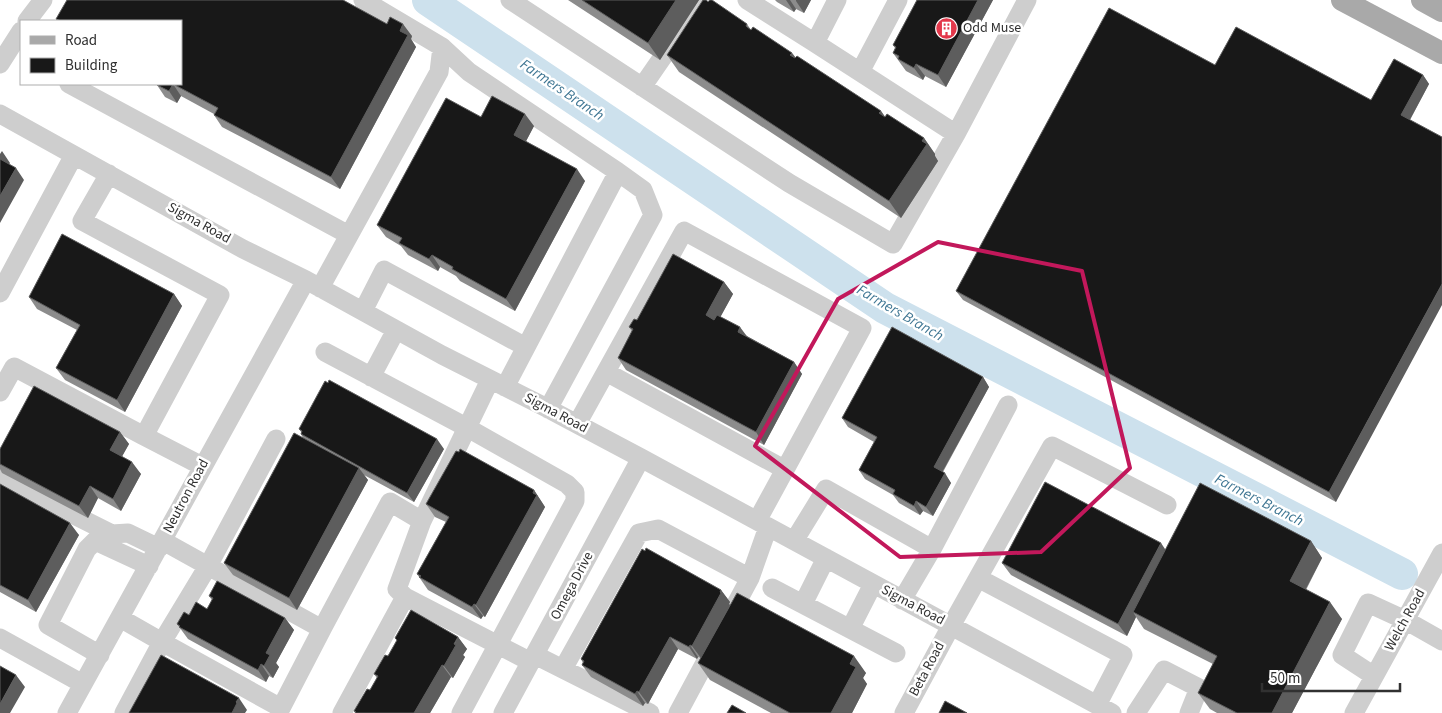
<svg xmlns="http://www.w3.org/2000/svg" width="1442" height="713" font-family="'Source Sans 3',sans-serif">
<rect width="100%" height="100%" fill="#fff"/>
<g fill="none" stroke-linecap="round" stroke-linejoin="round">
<path stroke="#cde1ed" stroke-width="32" d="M428,0L885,308L1402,574"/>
<path stroke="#cecece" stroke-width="19" d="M510,0L789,183L893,244L956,134
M747,0L815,43
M837,0L815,43L860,72L898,0
M27,21L43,0
M442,47L469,72L618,172L505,387
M0,64L21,31
M860,72L956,134L1027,0
M69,84L349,235
M642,87L702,0
M0,114L243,249L306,280L442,355L543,406L641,458L1112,713
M109,174L82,221L220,295L144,436L202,466
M320,288L439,72L442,47L363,0
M0,293L74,155
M363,311L384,270L526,347
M325,352L466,427L567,484L575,492V501L461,713
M606,372L784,469
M371,377L396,330
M0,392L14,367L144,436
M548,409L653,215L643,190L618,172
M577,424L684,231L862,328L757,521
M276,439L208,566L322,629L390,502L422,521L490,380
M0,478L112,534L128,533L159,548
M422,521L397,589L405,597L531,662
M163,541L208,566L162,642L281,708L322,629
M794,541L826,489L932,549L902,600
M932,549L1008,405
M978,578L1123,655L1097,705
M772,588L896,653
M803,604L826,558
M729,617L750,578L768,527
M120,618L162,642L124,713
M850,629L873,584
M0,638L83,684
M100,655L48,625L87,549L95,541L149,566
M535,655L650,713
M563,669L639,533L658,529L750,578
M1374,676L1342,655L1368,603L1405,620L1442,641
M67,713C147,569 225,424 306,280
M342,713L405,597
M503,713L641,458
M678,713L714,646
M904,713L951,626L1052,446L1167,505
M1136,713L1164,670L1199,688L1189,713
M1354,713L1442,553"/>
<path stroke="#a9a9a9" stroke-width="22" d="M1342,0L1442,53
M1422,0L1442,11"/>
</g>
<path fill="#8c8c8c" d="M568,0H699L660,60Z
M775,0H811L804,13L796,9L794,12L777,2Z
M917,0H993L946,87L925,76L923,80L906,71L893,53L895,48L893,45Z
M708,2L747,24L751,30L792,53L796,58L881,111L885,117L924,138L935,154V156L938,161L901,218L679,72L667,55Z
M56,19L387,24L412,36L411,39L416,47L340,189L222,127L214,115V114L181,96L177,103L165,97L157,85L181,84V21H58Z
M1423,75L1429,84L1410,120L1336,502L963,300L956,291L1371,100Z
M481,117L534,126L526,141L585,181L515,311L460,281L456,276L440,267L438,271L408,255L401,246L386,237L377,225Z
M724,282L733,294L720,317L747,336L794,362L802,374L764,445L626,370L618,358L632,331L629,327L637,320Z
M174,294L182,306L125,412L65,380L56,368L77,330L37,309L29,297Z
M983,377L989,387L943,472L951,483L933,516L923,511L920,515L899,503L893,495L865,479L859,470L874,442L848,427L842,418Z
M299,429L444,449L414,502L364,475L368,480L297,610L233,575L224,563L303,438L301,434L302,433Z
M120,432L129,444L122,456L141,474L121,511L98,498L88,518L2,473L0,469V449Z
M0,484L79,535L36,612L0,592Z
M534,490L545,507L485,617L483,616L481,619L428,590L417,574L446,522L435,517L426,504Z
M1311,541L1322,558L1306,590L1342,619L1292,713H1217L1210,709L1198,693L1213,664L1144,629L1136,617L1127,636L1011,575L1002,563L1165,550Z
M721,590L730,602L729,604L730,605L866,673L863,678L867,684L852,713H771L710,680L698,663L701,658L698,657L697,659L678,649L648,704L645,703L643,706L591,677L582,665L583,663L581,659Z
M209,596L285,618L294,630L276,663L279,667L273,678L269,676L266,682L188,639L177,624L189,615L207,609L212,600Z
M458,637L467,649L463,655L465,657L453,678L451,677L430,713H355L354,711L370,690L377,678L374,674L388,656L397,641L395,638Z"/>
<path fill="#5d5d5d" d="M676,0H699L660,60L648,43Z
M786,0H790L796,9L794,12Z
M796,0H811L804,13L796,1Z
M978,0H993L946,87L938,75Z
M403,24L412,36L411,39L416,47L340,189L331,177Z
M792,53L804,69L790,55Z
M916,64L925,76L923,80L914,68Z
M1423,75L1429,84L1407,125L1401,115Z
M173,84L181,96L177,103L169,91Z
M881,111L892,127L879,113Z
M525,114L534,126L523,147L514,135Z
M924,138L935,154V156L938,161L901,218L889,201Z
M2,151L10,163L6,170L0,161V154Z
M16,168L24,180L0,223V196Z
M577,169L585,181L515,311L506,299Z
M432,255L440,267L438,271L429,259Z
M724,282L733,294L715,327L706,315Z
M1442,284V305L1336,502L1329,492Z
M174,294L182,306L125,412L117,400Z
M740,327L749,339L738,332Z
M794,362L802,374L764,445L756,432Z
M983,377L989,387L940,476L934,467Z
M120,432L129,444L119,462L110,450Z
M437,439L444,449L414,502L407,493Z
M132,462L141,474L121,511L113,499Z
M359,468L368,480L297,610L289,598Z
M945,473L951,483L933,516L926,507Z
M90,486L98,498L88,518L79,506Z
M534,490L545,507L485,617L476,605Z
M916,501L923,511L920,515L914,506Z
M70,523L79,535L36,612L28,600Z
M1311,541L1322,558L1301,598L1290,581Z
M1161,543L1169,555L1133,612L1136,617L1127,636L1118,624Z
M721,590L730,602L729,604L730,605L701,658L692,646Z
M1330,602L1342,619L1292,713H1272Z
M474,604L483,616L481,619L472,607Z
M285,618L294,630L276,663L279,667L273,678L264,666L266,653Z
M458,637L467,649L463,655L465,657L453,678L444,666Z
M670,637L678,649L648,704L639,692Z
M690,645L698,657L697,659L689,647Z
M854,656L866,673L863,678L867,684L852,713H831L850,664Z
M261,664L269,676L266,682L258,670Z
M442,665L451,677L430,713H414Z
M16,675L25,687L10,713H0V704Z
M637,691L645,703L643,706L635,694Z
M239,698L247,710L245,713H232L236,702Z"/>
<path fill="#181818" stroke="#5d5d5d" d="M67,0H343L387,24L390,17L403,24L400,31L408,35L331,177L214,115L218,108L173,84L169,91L157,85V84H181V21H61L56,19Z
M582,0H676L648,43Z
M703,0H706L708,2L710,0H712L747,24L746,26L751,30L753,27L792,53L790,55L795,58L797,56L881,111L879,113L885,117L887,114L924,138L922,141L927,144L889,201L667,55Z
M917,0H978L938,75L916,64L914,68L898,59L899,56L893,53L896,47L893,45Z
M1109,8L1215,65L1236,27L1371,100L1394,59L1423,75L1401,115L1442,137V284L1329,492L956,291Z
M492,96L525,114L514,135L577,169L506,299L452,269L453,267L432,255L429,259L399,243L402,238L377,225L446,98L481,117Z
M0,159L16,168L0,196Z
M62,234L174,294L117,400L56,368L80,325L29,297Z
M673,254L724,282L706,315L714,320L717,315L740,327L738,332L794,362L756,432L618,358L633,329L629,327L634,319L637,320Z
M892,327L983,377L934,467L945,473L926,507L916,501L914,506L893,494L895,490L859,470L877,437L842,418Z
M329,380L437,439L407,493L301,434L302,431L299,429L325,381L328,383Z
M34,386L120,432L110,450L132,462L113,499L90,486L79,506L0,464V449Z
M294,433L359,468L289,598L224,563Z
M460,449L534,490L533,493L537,495L476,605L474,604L472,607L419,577L421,576L417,574L449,517L426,504L456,451L459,452Z
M1045,482L1161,543L1118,624L1002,563Z
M1200,483L1311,541L1290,581L1330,602L1272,713H1237L1198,693L1217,656L1133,612Z
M0,484L70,523L28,600L0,585Z
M646,548L721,590L720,592L721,593L692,646L690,645L689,647L670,637L639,692L637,691L635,694L582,665L584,661L581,659L642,549L645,551Z
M217,581L285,618L266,653L270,655L264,666L261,664L258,670L179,627L180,626L177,624L184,612L189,615L196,602L207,609L213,598L209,596Z
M737,593L854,656L850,664L856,667L831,713H790L698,663Z
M411,610L458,637L454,644L456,645L444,666L442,665L414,713H355L356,712L354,711L367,689L370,690L378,676L374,674L385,655L388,656L397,640L395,638Z
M161,655L239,698L236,702L237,703L232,713H129Z
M0,666L16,675L0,704Z
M945,701L967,713H939Z
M732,705L746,713H727Z"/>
<path fill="none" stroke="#c2185b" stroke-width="4" stroke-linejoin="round" d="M938,242L1082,271L1130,468L1041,552L900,557L755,446L838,299Z"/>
<defs>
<symbol id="building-disc" viewBox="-11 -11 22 22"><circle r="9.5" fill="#e3384b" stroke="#fff"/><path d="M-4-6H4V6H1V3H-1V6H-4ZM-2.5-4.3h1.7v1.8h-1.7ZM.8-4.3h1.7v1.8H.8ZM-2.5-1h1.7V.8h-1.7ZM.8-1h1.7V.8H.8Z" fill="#fff"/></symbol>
</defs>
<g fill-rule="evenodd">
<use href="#building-disc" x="934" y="16" width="25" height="25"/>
</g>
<g text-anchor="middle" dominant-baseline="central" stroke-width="5" stroke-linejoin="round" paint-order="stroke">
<g font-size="14" fill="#313131" stroke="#fff" text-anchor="start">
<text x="963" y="28">Odd Muse</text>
</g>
<g font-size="14" fill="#313131" stroke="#fff">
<text transform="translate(199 223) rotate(29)">Sigma Road</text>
<text transform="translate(556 413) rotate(28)">Sigma Road</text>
<text transform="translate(186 496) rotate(-62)">Neutron Road</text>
<text transform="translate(572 586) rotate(-62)">Omega Drive</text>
<text transform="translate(913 605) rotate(28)">Sigma Road</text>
<text transform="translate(1405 620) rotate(-61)">Welch Road</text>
<text transform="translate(927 669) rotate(-62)">Beta Road</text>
</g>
<g font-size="15" font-style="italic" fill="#3f7693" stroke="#fff">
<text transform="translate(562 90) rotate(34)">Farmers Branch</text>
<text transform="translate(900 313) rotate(30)">Farmers Branch</text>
<text transform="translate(1259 500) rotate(27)">Farmers Branch</text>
</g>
</g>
<rect x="20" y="20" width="162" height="65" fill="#ffffff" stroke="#adadad"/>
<rect x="30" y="36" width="25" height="8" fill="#a9a9a9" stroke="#adadad"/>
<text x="65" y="45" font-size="15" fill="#313131">Road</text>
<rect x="30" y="58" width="25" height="15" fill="#181818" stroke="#adadad"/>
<text x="65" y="70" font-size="15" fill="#313131">Building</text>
<path d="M1262 683v8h138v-8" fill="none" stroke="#313131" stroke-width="2.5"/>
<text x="1270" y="683" font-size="15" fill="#313131" stroke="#ffffff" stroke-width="4" paint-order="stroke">50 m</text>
</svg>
